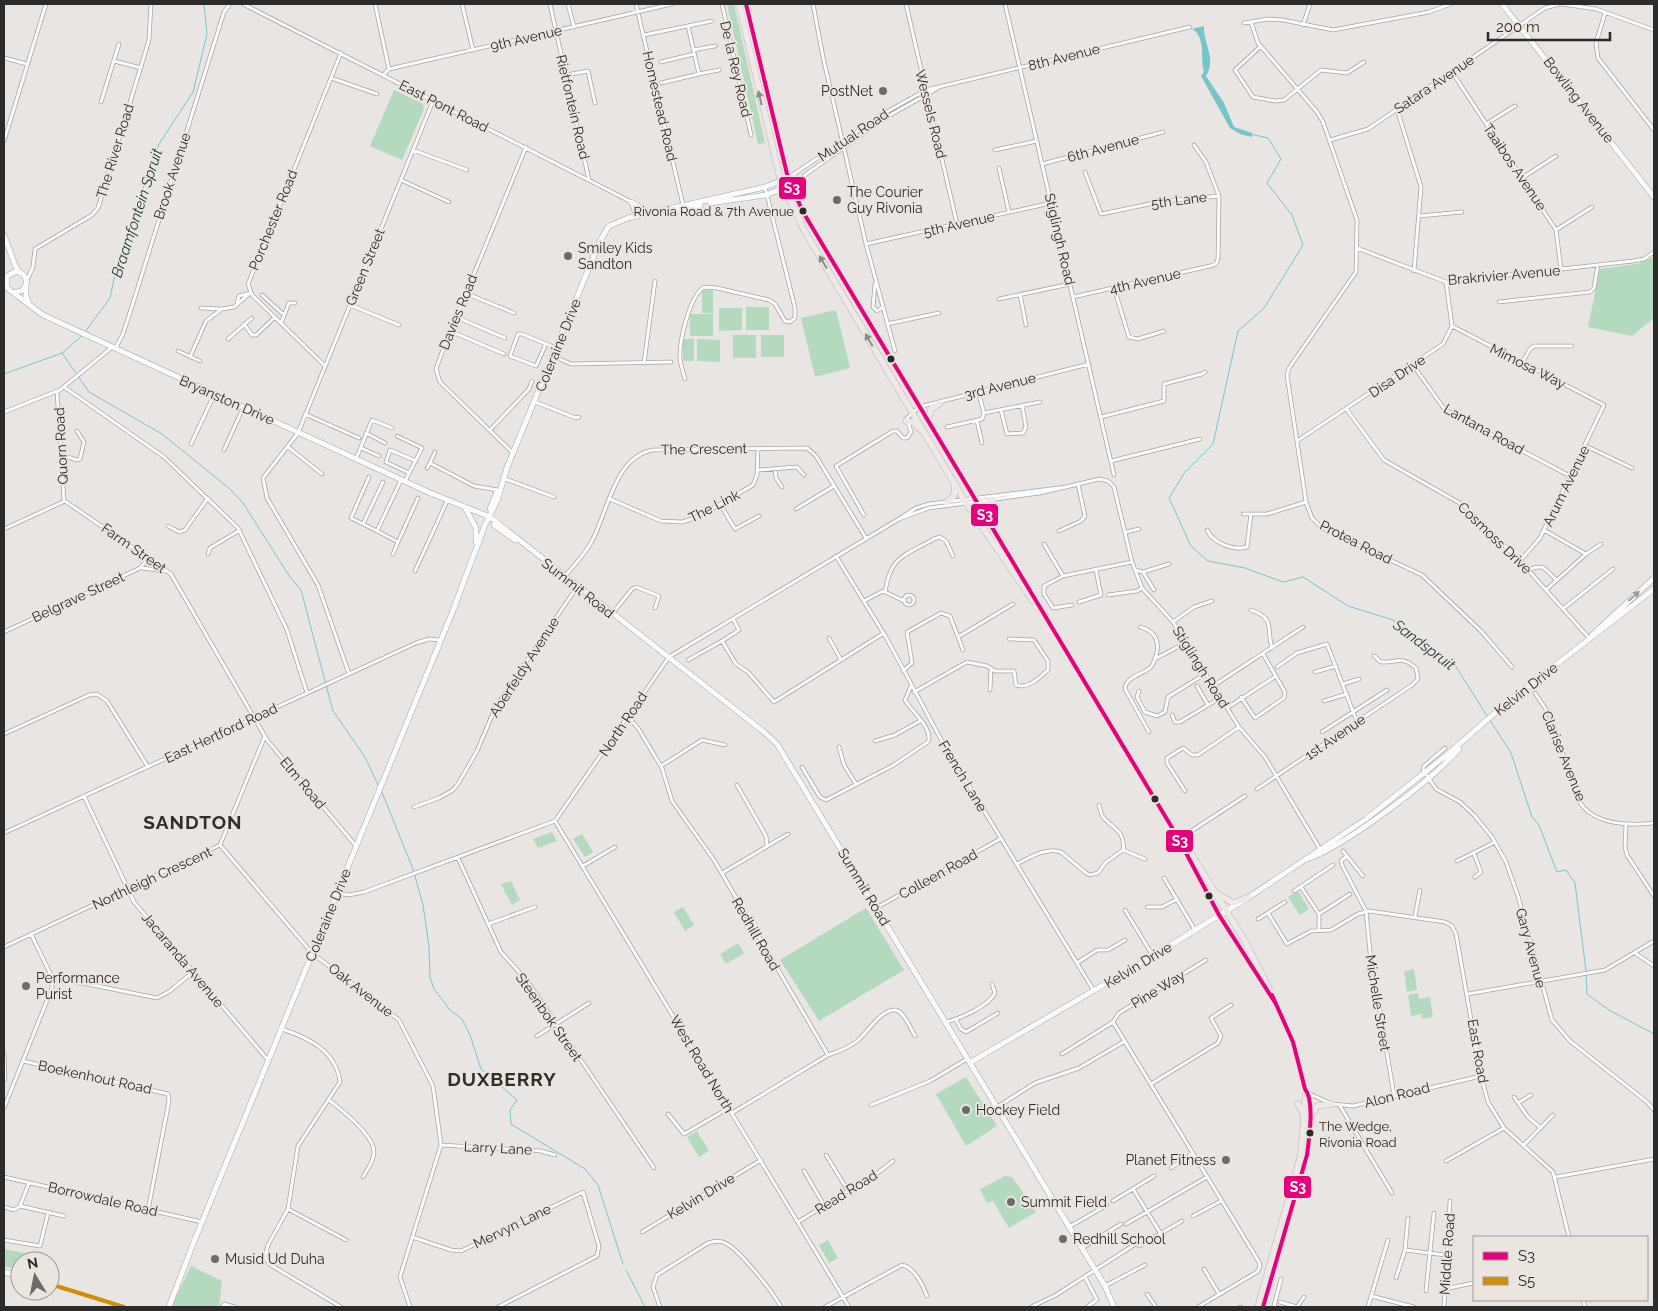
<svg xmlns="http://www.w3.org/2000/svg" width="1658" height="1311" font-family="Raleway,sans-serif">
<rect width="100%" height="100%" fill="#e8e5e3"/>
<path fill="#b3d9be" d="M727,4H734L765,143L758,144Z
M394,90L423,104L424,109L402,160L370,146Z
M1654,257V318L1632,336L1588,327L1600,269L1637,264Z
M702,290H713V313H702Z
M746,307H769V330H746Z
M719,308H742V330L719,331Z
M836,310L850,368L815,377L801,318Z
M690,314H713V336H690Z
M733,335H756V358H733Z
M761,335H784V357H761Z
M683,339H694V361H683Z
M697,339L720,340V362L697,361Z
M552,832L557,841L538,848L533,839Z
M582,834L593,852L585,857L573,839Z
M511,881L520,900L512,905L501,884Z
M1298,891L1309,909L1300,915L1288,897Z
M683,907L694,925L685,931L674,912Z
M866,908L904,970L819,1021L780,960Z
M738,943L744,953L726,964L720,954Z
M1414,969L1417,990L1407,992L1404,971Z
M1418,993L1419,999L1430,997L1433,1017L1422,1019L1421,1014L1411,1016L1408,995Z
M966,1077L997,1126L966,1146L936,1094Z
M697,1131L709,1151L699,1157L687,1137Z
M1005,1176L1012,1177L1036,1212L1009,1228L993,1201L987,1203L980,1189Z
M828,1240L838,1258L829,1263L819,1245Z
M4,1249L39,1256L42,1261H20V1270L4,1266Z
M191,1266L222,1281L219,1307H171Z"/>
<path fill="#75c5c9" d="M1204,26C1203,43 1217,59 1206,76L1224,103L1234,127L1252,133V137L1240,134L1230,128L1201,76L1204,72C1200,59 1206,36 1192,29Z"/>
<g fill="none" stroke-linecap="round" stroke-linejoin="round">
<path stroke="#75c5c9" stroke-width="1" d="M1250,134L1268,138L1281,159L1267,183L1292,215L1303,245L1264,308L1238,331L1213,444L1185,472L1169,498L1191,546L1208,561L1245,568L1283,582L1303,577L1348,606L1393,620L1455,665L1487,716
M85,332L110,298L117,265L126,246L133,216L159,144L193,92L207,34L204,4
M62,353L89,392L162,434L230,489L243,503L290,577L301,590L333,711L365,757L379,787
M4,374L62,353L83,335
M1490,720L1511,753L1532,817L1539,825L1557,872L1566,870L1575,883L1586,971
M381,790L413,869L423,905L429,946L430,977L434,989L450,1010L462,1019L470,1035L481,1069L517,1100L510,1110L511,1124L585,1169L598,1185L623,1264
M1586,975L1587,994L1609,1010L1654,1034
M626,1270L645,1307"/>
<defs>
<path id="street" d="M243,4L612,192L631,202L636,217
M375,4L389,69
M462,4L473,50
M550,4L589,180
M568,4L574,27
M636,4L683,205
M722,4L751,135
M813,4L823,57L866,244L895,351
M906,4L957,224
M1005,4L1114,475
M1562,4L1596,9L1654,30
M1605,13L1596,43L1598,58L1654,130
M1251,22L1258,43L1317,112L1323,122L1357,220L1356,272L1289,368L1287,375L1306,502L1312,518L1322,528L1422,575L1481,631L1512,667
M1244,23L1268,19L1283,20L1333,30L1429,12L1451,4
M1303,25L1310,4
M688,26L699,74L719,70
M644,35L712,21
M1261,46L1235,70L1253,97L1275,101L1284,100L1321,70L1347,73L1364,62
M693,50L715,46
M4,58L27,64
M114,61L141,68
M661,62L694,54
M1452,72L1556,230L1561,269
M383,75L389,69L672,4
M566,75L588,71L595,103
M331,78L377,94
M661,83L699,74
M101,102L119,44
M1397,109L1421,187L1414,271
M1486,124L1515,106
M1330,140L1368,129L1545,8L1560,4
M4,141L46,4
M1194,145L1206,162L1219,196
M413,150L467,170
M995,150L1037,141
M1042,164L1163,132
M999,168L1009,212
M788,178L883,114L926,90L1190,27
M1522,178L1556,156
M401,180L449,202
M791,185L885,118L938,88
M1419,216L1462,212
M1556,230L1592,207
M866,244L1051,203
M1357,248L1446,282L1633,261L1644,259L1654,252
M27,280L33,267L35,249L92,215L98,208L149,40L151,4
M875,284L873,307L877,311L883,307
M1114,288L1129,337L1138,339L1164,331
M465,293L514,313
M1020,294L1026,325
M262,295L284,315
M1073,297L1210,266L1216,264L1218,259L1219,196L1164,201L1101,214L1085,172
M999,299L1070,284
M1499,302L1590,292L1594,288L1598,265
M237,303L239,296L250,293
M350,305L399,325
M201,308L221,309
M456,317L505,338
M281,323L289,303H295
M244,324L252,335H256L275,317
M887,324L939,313
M1452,326L1604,405L1540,538L1520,561
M450,331L504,354
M228,339L252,318
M546,344L536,366L510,356L518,334H522L556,348
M115,349L123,334L133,303L224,12L230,4
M178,351L200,361
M553,356L571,364L671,362
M190,357L206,321L222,309L234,307L250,293
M644,363L655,281
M1522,363L1530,349L1534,346H1572
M324,365L252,295L248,284L341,53
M1413,365L1445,410L1570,476
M685,379C683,372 681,366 680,360C679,342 689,297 704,287L717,288L769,300L775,304L785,321L790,322L795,318V308L765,187
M64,387L164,457L238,528L287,630L307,693
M57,392L64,501
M535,402L576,418L579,417
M1001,410L1007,434L1023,433L1026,427L1022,405
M1347,410L1384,460L1463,505L1520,561L1590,639
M4,412L60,390L111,348
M984,413L1040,402
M305,414L359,438
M1101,417L1164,401V384L1202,374L1205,372
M977,421L982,443
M947,427L982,419L984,413L978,391
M490,430L529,389L532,381
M366,433L385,443
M397,436L422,448L405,481
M1297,441L1443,344L1452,326L1446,282
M191,444L214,395
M1586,446L1632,468
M288,447L322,474
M361,448L379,456
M224,450L243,408
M435,452L430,463L474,486L498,490
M513,453L440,382L436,369L444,347L526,147
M61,455L77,460L80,459L84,442L77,431
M356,459L372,420L392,428
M1111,461L1200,439
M427,468L430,463
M775,469L776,478L782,487
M758,470L797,467L804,475
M407,472L386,462L390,450L416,461
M369,477L351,518L377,531
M503,478L554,497
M401,480L377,531L398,542L418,498
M610,499L661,521L682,522L698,517L753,485L757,475L758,448
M720,504L735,529L759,516
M796,509L834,486
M1243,514H1267L1306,502
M864,515L836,466L893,431H897L903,438H907L911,432L907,418L919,407L1089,364
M899,519L916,508L929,504L1066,487L1099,479L1108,481L1114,487L1132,562L1142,588L1173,622L1239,727L1265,757L1320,849
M363,524L383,482
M168,526L179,532L185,530L208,498
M4,529L65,501L171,574L267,740L356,846
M1207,530C1213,543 1233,551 1247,547L1251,514
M1544,530L1586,554L1547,589
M1059,531L1081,521L1085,516L1078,484
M1126,532L1139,529
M1044,544L1063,576
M208,554L210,548L240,530
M393,554L398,542
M1586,554L1601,544
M836,556L887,639L944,745L1094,991
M142,568L165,571
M1135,570L1143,572L1169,564
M1529,570C1544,563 1545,569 1556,580
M415,571L447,501
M1143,572L1154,590
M564,577C574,566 585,554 592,541C608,511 615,456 653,450L807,448L816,456L866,538
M885,592C891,555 904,556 934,539L940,537L946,541L953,556
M1108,595L1137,591L1142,588
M904 600a5 5 0 1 1 10 0a5 5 0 1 1-10 0Z
M864,601L883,591L904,601
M1079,602L1101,595L1096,570
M1072,605L1053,608L1044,594V586L1063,576L1132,562
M1564,608L1613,569
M1251,610C1276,619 1266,628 1272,648
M612,614L632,589L636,587L659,596L655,608
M733,619L739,630L722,641L736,664L748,672L774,702L884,633
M1173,622L1194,607L1212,601
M1140,627C1156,631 1160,642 1156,656C1154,660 1154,664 1151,667C1144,674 1125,677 1125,689L1149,732
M4,632L140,568L149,558
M958,637L1013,604
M829,638L841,660
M1155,659L1185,643
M688,660L722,641
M1277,667L1297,653L1327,644L1357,722
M903,671L912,663L907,632L941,613L950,616L963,650
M1315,672L1336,666
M349,674L318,585L267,498L263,478L298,433L433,101
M1343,684L1359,679
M1197,686L1208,705
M1213,686L1303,627
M990,690L991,669
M1139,691L1137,697L1145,712L1157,716L1165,712L1168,697L1205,674
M914,692L967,662L987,666L995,671H1014L1016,685C1028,690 1040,677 1048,670V661L1034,640L1009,639
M1535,693L1551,717L1576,795C1588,825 1627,826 1654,823
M1241,697L1255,718L1284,698L1285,692L1263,654
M1324,701L1347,694
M1227,708L1276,676
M1172,715L1175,722H1180L1220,698
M628,717L638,728L662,768L672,801L714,860L828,1055
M1322,732L1387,690
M4,734L89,695L97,694L107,701L148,767
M875,741L895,735L920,721
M839,747L844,765L856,784
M1445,748L1424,766L1423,770L1436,789L1460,802L1474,815L1492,837L1506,862L1518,896L1552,1020L1570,1041L1647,1102L1654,1110
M661,766L702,740L725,745
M802,767L820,797L826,800L892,766L928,742C934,729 911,711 905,700L911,686
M737,785L766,836L767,846
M1257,789L1412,685L1418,679L1416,668C1401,655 1397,663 1381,662L1374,656
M1185,791L1167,763V758L1183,748L1192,755H1198L1239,727
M84,796L134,902L268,1060
M414,807L439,798L453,790L458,784L477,751L496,706L577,587
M555,821L849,1307
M1626,824L1625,847L1627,855L1654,896
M4,833L416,643L429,639L440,640
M1179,839L1245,796
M220,845L312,953L399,1020L433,1086L441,1145L400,1277L410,1307
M1123,850L1145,859
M1343,851L1363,876
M1474,854L1481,872L1475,877
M1347,856L1341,861L1342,865L1366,911L1370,952L1394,1095
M458,858L501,952L528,982L654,1168
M1457,861L1495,842
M1017,864C1031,857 1045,847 1061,852L1086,873L1090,875L1098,873L1106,862L1123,850C1126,831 1113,829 1103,817C1101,814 1100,809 1099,805
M583,866L615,847
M722,873L788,834
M1164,878L1195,930
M1301,887L1319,914V930
M1294,891L1333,865
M337,893L349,895L364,892L555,821L669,657L899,519L929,508L1040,493L1066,487
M1147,907H1162L1177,899
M876,908L1000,839
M1125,910L1153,956
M1268,913L1287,944L1311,931L1331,930L1358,914L1369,911L1445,922L1452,926L1456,934L1481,1076L1488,1102L1504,1128L1553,1172L1569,1237
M1319,914L1350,894
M1415,916L1420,890
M1258,919L1285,902
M488,924L535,907
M4,947L220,845L265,736
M1635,953L1654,966
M1077,963L1097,950H1108L1125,940
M52,977L157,998L170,991L194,971
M1468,994L1605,970L1654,941
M956,1020L961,1029L966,1032L998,1013
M946,1022C959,1019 989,1006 995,993L992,984
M1113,1022L1259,1262L1260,1267L1257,1272L1198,1307
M1113,1022L1119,1013L1206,960
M282,1029C309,1038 336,1051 340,1082L298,1146L288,1209L268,1245L265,1257L269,1264L341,1307
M537,1036L589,1003
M4,1053L5,1079
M1062,1054L1113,1022
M23,1061L168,1094L169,1101L148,1210
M1151,1084L1218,1043L1221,1036L1211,1018L1231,1005
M1310,1094L1332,1104L1353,1106L1481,1076
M1514,1097L1528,1117L1541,1128
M329,1100C342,1110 374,1135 374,1152C374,1161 367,1170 363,1177
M1518,1103L1531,1095
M871,1105L930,1081L967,1059
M1340,1106L1392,1193
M997,1107L1035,1083L1079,1068L1125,1041
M4,1108L52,988V977L31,934
M732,1113L828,1055C838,1052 847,1048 856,1042C867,1034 881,1008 896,1010C904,1012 911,1029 915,1036
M668,1114L684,1134L729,1108
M441,1145L541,1151L555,1155
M1524,1145L1553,1115
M826,1155L848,1191
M1446,1161L1504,1128
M1171,1168L1193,1153
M804,1171L824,1205
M4,1177L202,1222
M1556,1177L1654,1159
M1133,1189L1161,1234
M1113,1201L1154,1176
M20,1206L29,1183
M4,1207L14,1210L20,1206L64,1216
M288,1209L346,1240
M1193,1216L1221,1201
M798,1222L879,1172L893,1161
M1126,1224L1207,1177
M1069,1227L1107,1205
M642,1232L761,1160
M412,1237L451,1250L461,1251L583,1192L599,1246L597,1256L498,1307
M4,1240L40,1246L48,1213
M1139,1246L1182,1221
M1082,1248L1121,1224
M1405,1250L1445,1255
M1204,1269L1219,1294
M1085,1277L1097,1300L1087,1307
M1396,1278L1405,1250L1408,1218
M1105,1286L1145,1265
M1444,1289L1474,1283
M1426,1291L1434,1213
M1147,1294L1156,1307
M1371,1296L1414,1307
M1583,1300L1585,1307
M1280,1302L1297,1307
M222,1307L224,1304L235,1307
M660,1307L653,1287L657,1275L708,1243C714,1241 721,1240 727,1244C741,1252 773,1292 781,1307
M825,1307L902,1265C914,1267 923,1285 927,1296
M1031,1307L1056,1295L1134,1245
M1240,1307H1241
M1277,1307L1274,1306L1281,1279
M1297,1307L1304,1297
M1368,1307L1388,1240
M1444,1307L1450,1201"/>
<path id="secondary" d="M1502,4L1654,197
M631,202L650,213
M710,203L766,195L791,185
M674,211L700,206
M4,235L15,265L19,272
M26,286V296L29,304
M14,293L23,290L27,282L24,275L17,271L7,276V288L43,315L426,491
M506,470L600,241L609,226L628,218L765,187L788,178
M423,490L490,517L764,732L777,744L1105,1286L1114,1307
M466,509L476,528V542
M490,509L497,492
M494,525L515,540
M1592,635L1654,578
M1307,859C1345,846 1432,780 1459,749
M971,1062L1153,956L1249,897L1366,819L1448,754L1504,705L1654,589
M4,1272L20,1276
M50,1284L124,1307
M169,1307L195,1239L452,613L485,525L497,501L507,468"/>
<path id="primary" d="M739,4L781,182L804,230L966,503L1033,601
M746,4L788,178L803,212L1177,836L1219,915L1276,1004
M906,421L913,422L920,429
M928,421L931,409L940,403
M947,502L954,496L955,485
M985,515V505L993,500
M1188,849L1245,941L1269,988
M1218,894L1233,903L1249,897
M1298,1104L1303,1113
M1312,1115L1317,1106L1332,1104
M1258,1307L1301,1155L1306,1090
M1263,1307L1307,1155L1310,1132L1309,1094L1305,1089L1293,1042L1275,1001"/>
</defs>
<use href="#street" stroke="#a7a4a3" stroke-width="4.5"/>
<use href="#secondary" stroke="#a7a4a3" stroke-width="6"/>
<use href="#primary" stroke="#c5c3c2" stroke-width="7"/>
<use href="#street" stroke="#fcfbfb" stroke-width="3"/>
<use href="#secondary" stroke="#fcfbfb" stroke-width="5"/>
<use href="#primary" stroke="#efe8e9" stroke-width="5.5"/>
<defs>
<path id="bus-1" d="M746,4L788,178L803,212L1177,836L1219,915L1276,1004
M1263,1307L1307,1155C1309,1139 1315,1101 1305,1089L1293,1042L1272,995"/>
<path id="bus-2" d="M50,1284L124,1307"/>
</defs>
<use href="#bus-1" stroke="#ebe5e0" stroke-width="8"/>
<use href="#bus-2" stroke="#ebe5e0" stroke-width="8"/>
<use href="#bus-1" stroke="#e5007d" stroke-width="4"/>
<use href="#bus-2" stroke="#cf8d08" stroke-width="4"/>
</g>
<defs><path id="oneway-solid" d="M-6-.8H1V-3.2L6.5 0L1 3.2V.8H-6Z" transform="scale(1.25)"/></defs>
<g fill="#8e8a89">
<use href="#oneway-solid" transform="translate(760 98) rotate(-103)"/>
<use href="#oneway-solid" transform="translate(823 262) rotate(-121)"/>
<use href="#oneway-solid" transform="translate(869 340) rotate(-120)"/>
</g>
<use fill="#9f9d9c" href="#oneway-solid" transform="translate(1634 596) rotate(-41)"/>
<g fill="#6e6c6a" stroke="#ebe5e0" stroke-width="2">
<circle cx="883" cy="91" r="5"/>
<circle cx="837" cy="200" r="5"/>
<circle cx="568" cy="256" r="5"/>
<circle cx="26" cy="986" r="5"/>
<circle cx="966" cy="1110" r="5"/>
<circle cx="1226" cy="1160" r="5"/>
<circle cx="1011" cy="1202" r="5"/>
<circle cx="1063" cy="1239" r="5"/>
<circle cx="215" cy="1259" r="5"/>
</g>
<g fill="#2d2b29" stroke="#ebe5e0" stroke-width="2">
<circle cx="803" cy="211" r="4.5"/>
<circle cx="891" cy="359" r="4.5"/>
<circle cx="1155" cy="799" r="4.5"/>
<circle cx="1209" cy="896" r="4.5"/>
<circle cx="1310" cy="1133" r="4.5"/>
</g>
<g text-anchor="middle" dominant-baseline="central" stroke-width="4" stroke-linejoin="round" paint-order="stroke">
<g font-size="13" fill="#2d2b29" stroke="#ebe5e0" text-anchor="end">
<text x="794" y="211">Rivonia Road &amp; 7th Avenue</text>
<text x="1319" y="1126" text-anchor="start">The Wedge,<tspan x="1319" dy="16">Rivonia Road</tspan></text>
</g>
<g font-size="14" fill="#2d2b29" stroke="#ebe5e0">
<text transform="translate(526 38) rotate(-13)">9th Avenue</text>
<text transform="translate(1064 57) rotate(-14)">8th Avenue</text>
<text transform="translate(736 69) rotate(77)">De la Rey Road</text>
<text transform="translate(1434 84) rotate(-34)">Satara Avenue</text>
<text transform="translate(1579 100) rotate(52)">Bowling Avenue</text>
<text transform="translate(444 106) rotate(27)">East Pont Road</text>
<text transform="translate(660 106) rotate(77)">Homestead Road</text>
<text transform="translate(573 107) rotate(77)">Rietfontein Road</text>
<text transform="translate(931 114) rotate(76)">Wessels Road</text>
<text transform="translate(853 135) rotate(-34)">Mutual Road</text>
<text transform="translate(1103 148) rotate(-15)">6th Avenue</text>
<text transform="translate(115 151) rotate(-73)">The River Road</text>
<text transform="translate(1515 167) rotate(56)">Taaibos Avenue</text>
<text transform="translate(172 176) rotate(-72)">Brook Avenue</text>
<text transform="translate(1179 200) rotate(-7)">5th Lane</text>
<text transform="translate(273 220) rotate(-68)">Porchester Road</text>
<text transform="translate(959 224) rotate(-13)">5th Avenue</text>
<text transform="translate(1060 239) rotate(77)">Stiglingh Road</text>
<text transform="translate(365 267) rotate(-68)">Green Street</text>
<text transform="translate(1504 275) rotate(-5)">Brakrivier Avenue</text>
<text transform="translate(1145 281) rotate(-13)">4th Avenue</text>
<text transform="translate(458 312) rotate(-68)">Davies Road</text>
<text transform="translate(558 345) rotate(-68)">Coleraine Drive</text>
<text transform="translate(1528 366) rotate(27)">Mimosa Way</text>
<text transform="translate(1397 376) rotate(-34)">Disa Drive</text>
<text transform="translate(1000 386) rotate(-14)">3rd Avenue</text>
<text transform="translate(227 400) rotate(24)">Bryanston Drive</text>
<text transform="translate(1484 429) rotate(29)">Lantana Road</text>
<text transform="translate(61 446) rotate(-93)">Quorn Road</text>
<text transform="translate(704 449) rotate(-1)">The Crescent</text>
<text transform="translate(1566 486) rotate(-64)">Arum Avenue</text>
<text transform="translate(714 506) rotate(-27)">The Link</text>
<text transform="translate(1495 538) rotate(44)">Cosmoss Drive</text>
<text transform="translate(1356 542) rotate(27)">Protea Road</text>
<text transform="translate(134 548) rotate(35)">Farm Street</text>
<text transform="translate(578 588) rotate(38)">Summit Road</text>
<text transform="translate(78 597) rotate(-25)">Belgrave Street</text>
<text transform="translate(524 667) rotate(-57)">Aberfeldy Avenue</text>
<text transform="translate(1201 667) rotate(58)">Stiglingh Road</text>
<text transform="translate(1526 689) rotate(-38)">Kelvin Drive</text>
<text transform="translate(623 724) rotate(-56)">North Road</text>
<text transform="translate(221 733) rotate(-25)">East Hertford Road</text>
<text transform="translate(1335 737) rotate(-34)">1st Avenue</text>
<text transform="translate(1564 756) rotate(68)">Clarise Avenue</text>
<text transform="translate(963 776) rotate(59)">French Lane</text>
<text transform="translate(303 783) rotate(50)">Elm Road</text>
<text transform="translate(938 874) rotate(-29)">Colleen Road</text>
<text transform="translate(152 878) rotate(-25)">Northleigh Crescent</text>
<text transform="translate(864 887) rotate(59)">Summit Road</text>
<text transform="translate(328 915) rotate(-68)">Coleraine Drive</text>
<text transform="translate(756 934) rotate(60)">Redhill Road</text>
<text transform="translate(1531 948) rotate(75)">Gary Avenue</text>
<text transform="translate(183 960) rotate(50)">Jacaranda Avenue</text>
<text transform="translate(1138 965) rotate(-31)">Kelvin Drive</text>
<text transform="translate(1158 989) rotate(-31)">Pine Way</text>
<text transform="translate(361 990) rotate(38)">Oak Avenue</text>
<text transform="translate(1378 1003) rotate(81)">Michelle Street</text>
<text transform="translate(549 1017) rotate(55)">Steenbok Street</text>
<text transform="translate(1478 1051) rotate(80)">East Road</text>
<text transform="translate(702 1064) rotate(59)">West Road North</text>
<text transform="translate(95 1077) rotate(12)">Boekenhout Road</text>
<text transform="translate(1397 1095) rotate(-14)">Alon Road</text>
<text transform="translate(498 1148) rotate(3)">Larry Lane</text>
<text transform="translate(846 1192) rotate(-32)">Read Road</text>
<text transform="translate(701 1196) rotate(-31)">Kelvin Drive</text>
<text transform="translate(103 1199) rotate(13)">Borrowdale Road</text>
<text transform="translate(512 1226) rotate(-26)">Mervyn Lane</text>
<text transform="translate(1447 1254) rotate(-86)">Middle Road</text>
</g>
<g font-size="14" fill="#2d2b29" stroke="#ebe5e0" text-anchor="start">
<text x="873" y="91" text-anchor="end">PostNet</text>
<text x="847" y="192">The Courier<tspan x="847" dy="16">Guy Rivonia</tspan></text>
<text x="578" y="248">Smiley Kids<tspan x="578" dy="16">Sandton</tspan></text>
<text x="36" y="978">Performance<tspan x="36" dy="16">Purist</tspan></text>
<text x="976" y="1110">Hockey Field</text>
<text x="1216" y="1160" text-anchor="end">Planet Fitness</text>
<text x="1021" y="1202">Summit Field</text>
<text x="1073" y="1239">Redhill School</text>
<text x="225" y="1259">Musid Ud Duha</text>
</g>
<g font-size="15" font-style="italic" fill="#1d3637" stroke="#ebe5e0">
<text transform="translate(137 213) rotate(-72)">Braamfontein Spruit</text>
<text transform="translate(1424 645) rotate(37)">Sandspruit</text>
</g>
<g font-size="19" font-weight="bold" letter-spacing="1" fill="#322e2a" stroke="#ebe5e0">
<text x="193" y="822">SANDTON</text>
<text x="502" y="1079">DUXBERRY</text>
</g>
</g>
<g stroke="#ebe5e0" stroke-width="2">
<rect x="778" y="176" width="29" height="24" rx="5" fill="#e5007d"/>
<rect x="970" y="503" width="29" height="24" rx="5" fill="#e5007d"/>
<rect x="1165" y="829" width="29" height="24" rx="5" fill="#e5007d"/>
<rect x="1283" y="1175" width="29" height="24" rx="5" fill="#e5007d"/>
</g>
<g font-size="14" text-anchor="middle" font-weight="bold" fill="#fff">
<text x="792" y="193">S3</text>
<text x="985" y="520">S3</text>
<text x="1180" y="846">S3</text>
<text x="1298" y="1192">S3</text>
</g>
<rect width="1658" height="1311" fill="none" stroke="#2d2b29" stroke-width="10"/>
<rect x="1473" y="1236" width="175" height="65" fill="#ebe5e0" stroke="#9f9b97"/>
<rect x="1483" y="1252" width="25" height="8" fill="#e5007d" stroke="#9f9b97"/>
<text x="1518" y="1261" font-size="15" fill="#2d2b29">S3</text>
<rect x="1483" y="1277" width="25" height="8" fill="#cf8d08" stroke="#9f9b97"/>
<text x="1518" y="1286" font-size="15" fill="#2d2b29">S5</text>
<g transform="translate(35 1276) rotate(350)"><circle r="24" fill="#ebe5e0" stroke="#9f9b97"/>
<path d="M0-4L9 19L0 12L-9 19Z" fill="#6e6c6a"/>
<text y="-8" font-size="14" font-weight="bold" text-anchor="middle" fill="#2d2b29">N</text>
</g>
<path d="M1488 32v8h122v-8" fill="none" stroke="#2d2b29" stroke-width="2.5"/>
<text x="1496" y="32" font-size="15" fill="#2d2b29" stroke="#ebe5e0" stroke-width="4" paint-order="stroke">200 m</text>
</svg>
